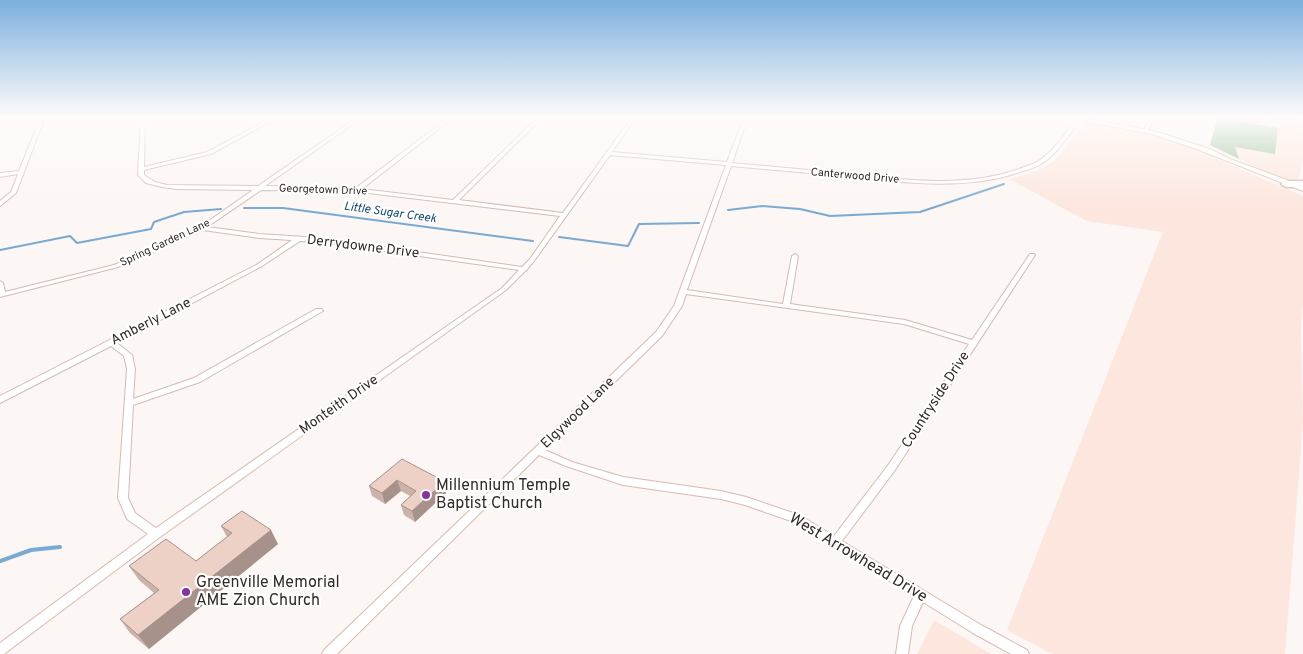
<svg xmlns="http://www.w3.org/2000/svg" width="1303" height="654" font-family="Overpass,sans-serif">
<rect width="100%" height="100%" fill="#fcf6f4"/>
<path fill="#fce6dd" d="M1217,117H1303V158L1299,179L1290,180L1264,172L1239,159L1234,147L1275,146L1278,128Z
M1086,122L1164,139L1194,149L1303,196V301L1301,330L1303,422L1285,654H1052L1007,630L1163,232L1087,221L1009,179L1037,171L1054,161Z
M934,620L991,654H917Z"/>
<path fill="#93be93" d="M1218,117L1278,128L1275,154L1235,147L1239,159L1210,145Z"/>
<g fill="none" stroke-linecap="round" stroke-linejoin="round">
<path stroke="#7aa9d1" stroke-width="2" d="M244,208H283L533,241
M728,210L762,206L800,209L830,216L920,212L1004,184
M559,237L628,246L639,224L699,223
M0,250L70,236L77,243L151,229L154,222L184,212L221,209"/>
<path stroke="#7aa9d1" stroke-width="4" d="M0,561L31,550L60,547"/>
<defs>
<path id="minor" d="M41,117H45L16,193L0,206V201L11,192L18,174L0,177V173L19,171Z
M141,117H145L144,167L207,152L273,117H279L211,154L144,170V175L155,182L167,185L258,186L358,117H363L265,186L356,188L449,117H454L362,189L453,200L538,117H543L459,200L563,213L632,117H636L612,152L727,162L744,117H748L732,163C765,166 798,169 831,172C890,178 962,190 1019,169C1026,166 1034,164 1040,160C1056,149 1066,132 1077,117H1081V119C1069,134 1059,152 1044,162C1037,167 1030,169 1023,171C963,193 891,181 830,175C797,172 764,169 731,166L687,290L783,304L792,256L795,254L798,256L790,304L905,320L972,340L1030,254H1034L1035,255L895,470L842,541L981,625L1027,650L1029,654H1011L973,633L923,602L912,626L908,654H896L900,626L914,596L791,521L745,505L721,499L623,485L566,466L539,455L337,654H322L324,650L656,332L674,306L726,165L610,155L534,261L528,268L527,270L525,271L506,290L160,537L4,654H0V643L148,534L127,519L118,498L127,369L124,356L111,346L0,403V396L258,264L292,240L259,238L203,230L118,267L0,297V281L3,283L5,292L114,265L200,227L253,190L177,189L162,187L146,183L138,175ZM261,190L351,191L560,216L530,259L522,267L320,238L259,234L207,227ZM300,241L320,242L519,270L502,288L156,528L135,513L128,498L133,405L200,382L323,311L322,309H316L194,378L133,399L135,369L132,355L117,343L262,266ZM686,294L904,324L969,344L889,464L834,536L799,515L746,497L721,491L623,477L572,462L545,450L662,336L682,306Z
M1150,117H1154L1148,131L1144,132V131Z"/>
<path id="tertiary" d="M1077,117L1154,131L1210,149L1230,159L1303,186V191L1194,148L1151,134L1079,120L1077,119Z"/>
<path id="primary" d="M1303,181V187H1286L1281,184L1286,181Z"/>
</defs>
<use href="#minor" stroke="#d6baaf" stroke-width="2"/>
<use href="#tertiary" stroke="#d6baaf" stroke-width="2"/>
<use href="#primary" stroke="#d6baaf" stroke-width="3"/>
<use href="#minor" fill="#fff" fill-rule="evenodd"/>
<use href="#tertiary" fill="#fff" fill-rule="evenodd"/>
<use href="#primary" fill="#fff" fill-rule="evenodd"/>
</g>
<path fill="#ccb3aa" d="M402,459L438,480L446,493L415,522L404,515L401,505L410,496L401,491L385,504L372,496L369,486Z
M221,526L278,544L149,649L130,633L120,619L154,593L139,580L129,566L196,561L227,537Z"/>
<path fill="#a6928b" d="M438,478L440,486L443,483L446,493L415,522L412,511Z
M397,480L401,491L385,504L382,493Z
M271,530L278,544L149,649L138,635Z"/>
<path fill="#edd0c6" stroke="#a6928b" d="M402,459L438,478L436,479L443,483L412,511L401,505L416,491L397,480L382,493L369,486Z
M242,511L271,530L138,635L120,619L159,590L129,566L166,539L196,561L232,533L221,526Z"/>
<linearGradient id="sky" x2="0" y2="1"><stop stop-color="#7cb0df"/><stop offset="0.56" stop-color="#fefbfa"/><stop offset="1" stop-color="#fefbfa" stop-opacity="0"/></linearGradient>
<rect width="1303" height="209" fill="url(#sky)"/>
<g fill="#88329f" stroke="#fff" stroke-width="2">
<circle cx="426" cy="495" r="5"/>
<circle cx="186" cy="592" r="5"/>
</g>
<g text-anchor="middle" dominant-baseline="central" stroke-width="4.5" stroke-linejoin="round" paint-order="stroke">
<g font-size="11" fill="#352a25" stroke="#fff">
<text transform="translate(855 176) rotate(5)">Canterwood Drive</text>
<text transform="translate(323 190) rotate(2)">Georgetown Drive</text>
<text transform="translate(165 243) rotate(-25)">Spring Garden Lane</text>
</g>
<g font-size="12" font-style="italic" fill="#10476e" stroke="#fff">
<text transform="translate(390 213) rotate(8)">Little Sugar Creek</text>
</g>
<g font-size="14" fill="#352a25" stroke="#fff">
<text transform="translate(363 247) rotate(7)">Derrydowne Drive</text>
<text transform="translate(151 322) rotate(-27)">Amberly Lane</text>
<text transform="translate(936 400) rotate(-57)">Countryside Drive</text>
<text transform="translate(339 405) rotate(-35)">Monteith Drive</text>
<text transform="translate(578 413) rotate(-44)">Elgywood Lane</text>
</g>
<g font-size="16" fill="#352a25" stroke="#fff" text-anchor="start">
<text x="436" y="486">Millennium Temple<tspan x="436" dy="18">Baptist Church</tspan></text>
<text x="196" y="583">Greenville Memorial<tspan x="196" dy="18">AME Zion Church</tspan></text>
</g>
<g font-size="16" fill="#352a25" stroke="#fff">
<text transform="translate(858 558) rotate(31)">West Arrowhead Drive</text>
</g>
</g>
</svg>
